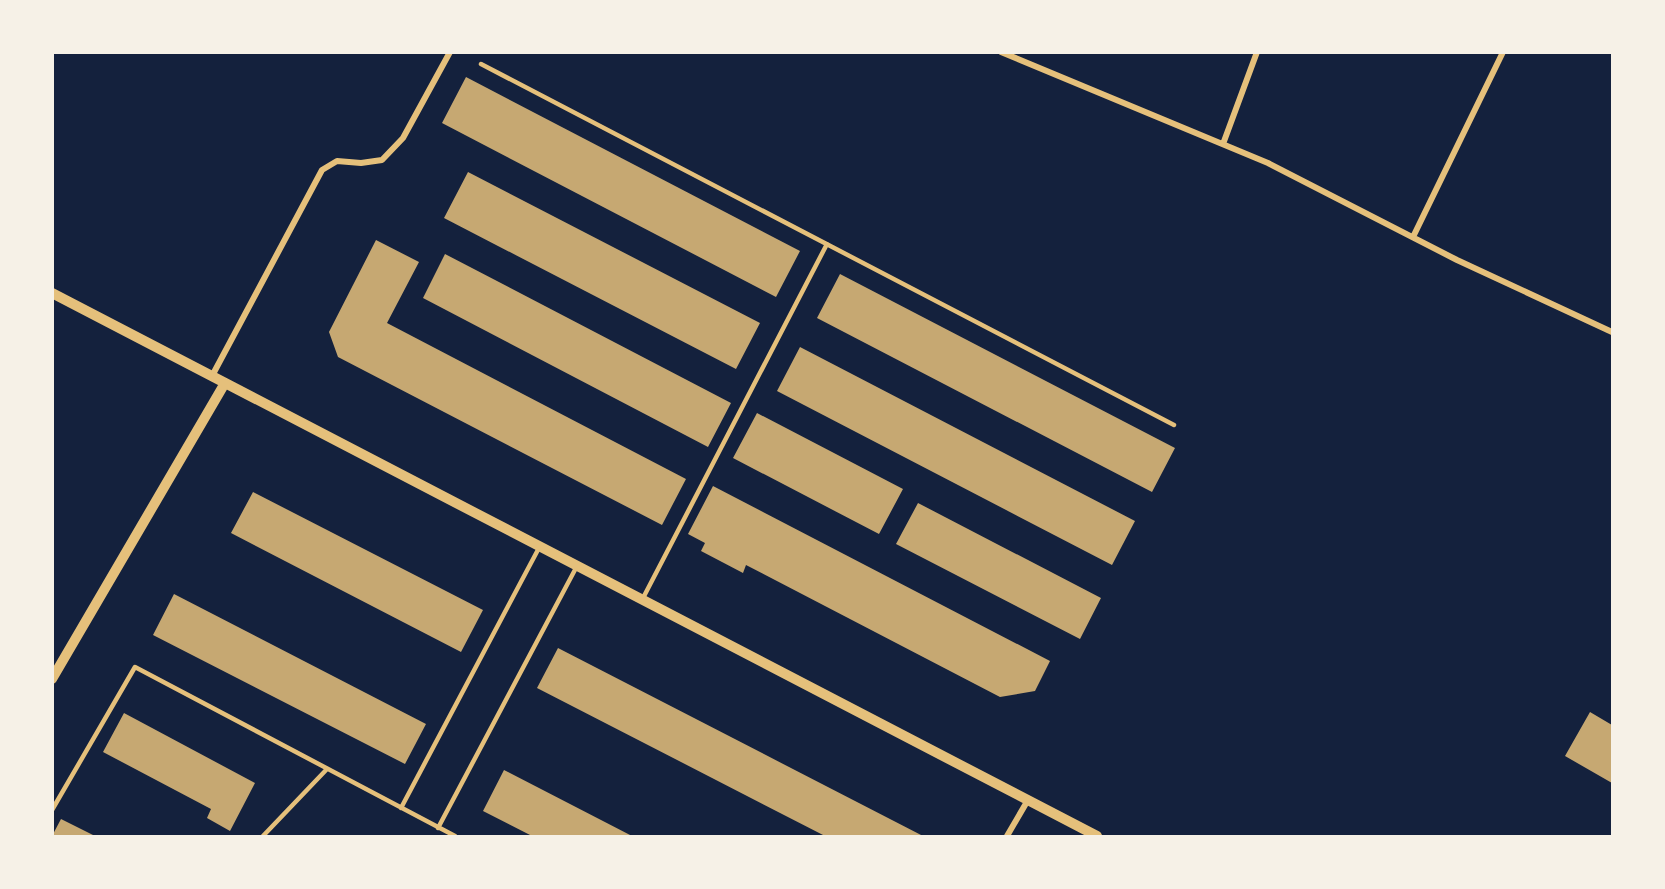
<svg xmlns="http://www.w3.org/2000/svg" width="1665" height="889" font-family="Spectral,serif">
<rect width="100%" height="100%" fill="#14213d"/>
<path fill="#c6a872" d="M466,77L800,251L776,297L442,123Z
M468,172L760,323L736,369L444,218Z
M376,240L419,262L387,323L686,479L662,525L338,357L329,332Z
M445,254L731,403L708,447L423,298Z
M840,274L1175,448L1152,492L817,318Z
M800,347L1135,521L1112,565L777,391Z
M757,413L903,489L879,534L733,458Z
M713,486L1050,661L1035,691L1000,697L746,565L743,573L701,551L705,543L688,534Z
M253,492L483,610L461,652L231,533Z
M918,503L1101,598L1080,639L896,544Z
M174,594L426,724L405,764L153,635Z
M558,648L923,836H825L537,688Z
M1590,712L1612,725V783L1565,756Z
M124,713L255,783L230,831L207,818L211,809L103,752Z
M504,770L632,836H532L483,811Z
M61,819L95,836H52Z"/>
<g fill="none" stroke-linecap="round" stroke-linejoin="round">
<path stroke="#e5c07b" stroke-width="4.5" d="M481,64L1174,425
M642,600L827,244
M401,808L540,546
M52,810L135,667L455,836
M438,828L577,566
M263,836L327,769"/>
<path stroke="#e5c07b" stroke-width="6" d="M1001,52L1268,163L1457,260L1612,332
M1223,144L1257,52
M1413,237L1503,52
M212,376L322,170L337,161L361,163L382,160L403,138L450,52
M1007,836L1028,800"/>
<path stroke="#e5c07b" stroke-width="10" d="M52,293L1097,836
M52,679L225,383"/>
</g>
<rect width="1665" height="889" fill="none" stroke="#f6f1e7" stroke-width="108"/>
</svg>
